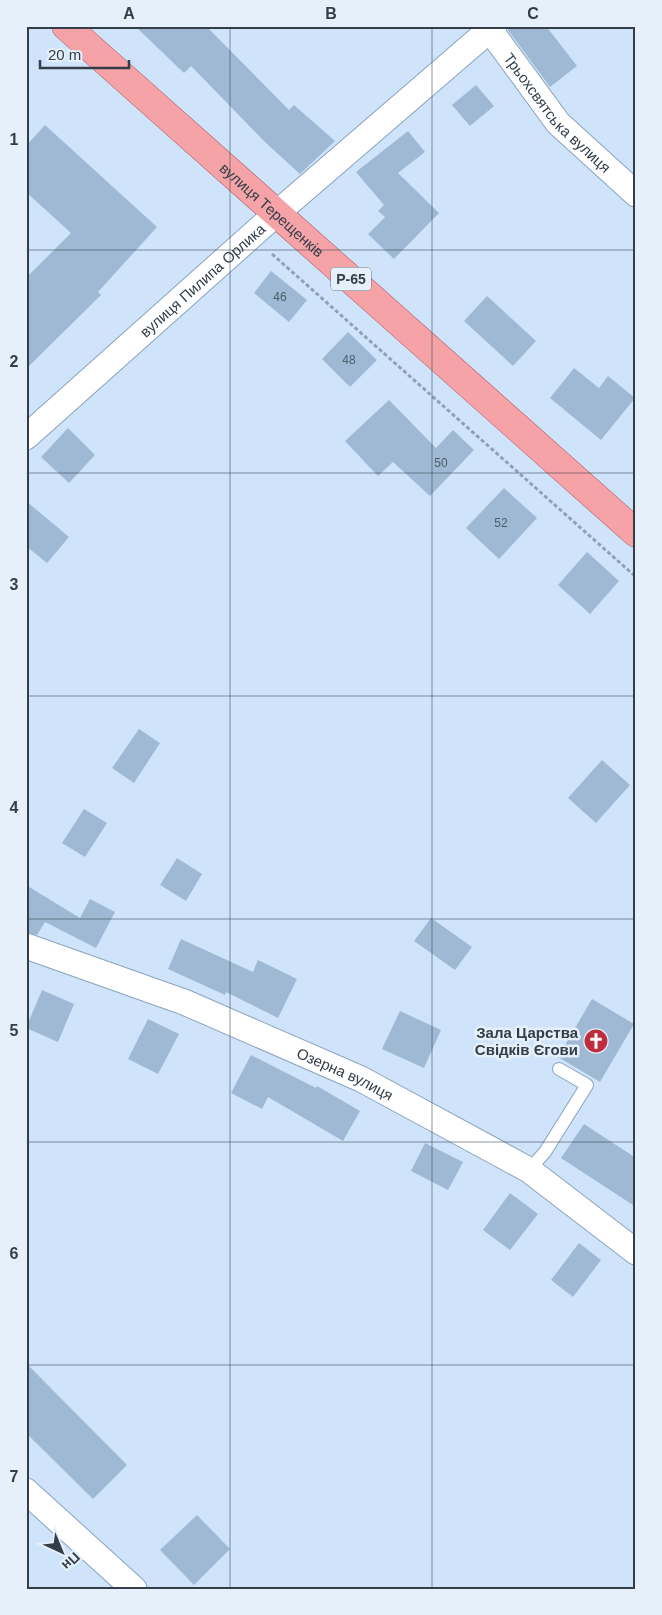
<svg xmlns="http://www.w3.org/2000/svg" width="662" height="1615" font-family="Helvetica,sans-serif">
<rect width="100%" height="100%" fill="#cfe4fa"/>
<path fill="#9fb9d4" d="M135,26H206L289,110L294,105L335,141L300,174L266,143L191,66L184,73Z
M508,26H546L577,66L550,87L508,30Z
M476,85L494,106L470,126L452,105Z
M45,125L157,227L98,292L101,295L26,369V278L71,233L26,192V146Z
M408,131L425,152L398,173L439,213L394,259L368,234L385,217L378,211L384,205L356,172Z
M271,271L307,300L289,322L254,293Z
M487,296L536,341L513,366L464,321Z
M348,332L377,360L350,387L322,359Z
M574,368L599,388L608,376L635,398L601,440L550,398Z
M389,400L436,448L453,430L474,450L430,496L393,462L378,476L345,441Z
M68,428L95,455L69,483L41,457Z
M504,488L537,518L499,559L466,528Z
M26,501L69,537L47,563L26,546Z
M587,552L619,581L590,614L558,585Z
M139,729L160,743L134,783L112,768Z
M602,760L630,785L596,823L568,798Z
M84,809L107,823L85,857L62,843Z
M177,858L202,874L186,901L160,885Z
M26,885L80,918L90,899L115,912L96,948L45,922L37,935L26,932Z
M431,918L472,947L455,970L414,941Z
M181,939L253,972L258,960L297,979L278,1018L226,992L225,995L168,969Z
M42,990L74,1004L58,1042L26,1028Z
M592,999L634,1024L600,1082L558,1057Z
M400,1011L441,1030L424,1068L382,1049Z
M148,1019L179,1034L158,1074L128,1059Z
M251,1055L316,1088L317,1086L360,1111L343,1141L268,1097L262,1109L231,1093Z
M584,1124L636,1158V1207L561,1158Z
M425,1143L463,1162L448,1190L411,1171Z
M510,1193L538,1214L510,1250L483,1230Z
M579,1243L601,1260L573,1297L551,1280Z
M26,1363L127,1465L93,1499L26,1433Z
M197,1515L230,1549L194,1585L160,1550Z"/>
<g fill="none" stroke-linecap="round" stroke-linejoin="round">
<defs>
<path id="service" d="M529,1170L545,1152L587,1085L559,1069"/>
<g id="minor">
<path id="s1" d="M487,26L558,123L636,194"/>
<path id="s2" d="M26,437L277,213L494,26"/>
<path id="s3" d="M26,946L184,1002L361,1079L529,1170L636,1252"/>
<path d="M26,1491L134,1589"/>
</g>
<g id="primary">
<path id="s4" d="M66,26L636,533"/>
</g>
</defs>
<use href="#service" stroke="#8aa3be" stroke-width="14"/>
<use href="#minor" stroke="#8aa3be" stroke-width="27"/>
<use href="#primary" stroke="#ad5860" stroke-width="29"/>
<path stroke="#90a1b3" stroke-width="3" stroke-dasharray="4 2.5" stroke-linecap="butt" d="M272,254L636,577"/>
<use href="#service" stroke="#fff" stroke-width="12"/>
<use href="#minor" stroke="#fff" stroke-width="25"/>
<use href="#primary" stroke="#f5a3a7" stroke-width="28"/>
</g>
<path fill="none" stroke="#333e49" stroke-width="1" stroke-opacity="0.55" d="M230,26V1589M432,26V1589M26,250H636M26,473H636M26,696H636M26,919H636M26,1142H636M26,1365H636"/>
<defs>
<symbol id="church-disc" viewBox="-11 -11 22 22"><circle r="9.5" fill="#bd2d3d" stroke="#e5f0fb"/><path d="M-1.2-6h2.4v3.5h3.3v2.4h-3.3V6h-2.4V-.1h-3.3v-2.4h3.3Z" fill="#fff"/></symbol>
</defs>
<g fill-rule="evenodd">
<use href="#church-disc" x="582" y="1027" width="28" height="28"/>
</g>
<g text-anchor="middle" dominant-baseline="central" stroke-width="5" stroke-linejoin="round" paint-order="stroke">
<g font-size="12" fill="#4e5d6c">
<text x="280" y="297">46</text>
<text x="349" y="360">48</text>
<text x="441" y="463">50</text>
<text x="501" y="523">52</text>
</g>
<rect fill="#e5f0fb" stroke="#68737e" stroke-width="1" x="331" y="267.5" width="40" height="23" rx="4"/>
<g font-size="14" font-weight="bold" fill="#333e49">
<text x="351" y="279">Р-65</text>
</g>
<g font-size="15" fill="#333e49" stroke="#e5f0fb">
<text stroke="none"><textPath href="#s1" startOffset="112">Трьохсвятська вулиця</textPath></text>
<text stroke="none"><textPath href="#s4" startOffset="276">вулиця Терещенків</textPath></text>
<text stroke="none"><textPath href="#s2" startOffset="236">вулиця Пилипа Орлика</textPath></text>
<text stroke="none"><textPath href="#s3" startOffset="344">Озерна вулиця</textPath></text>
</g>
<g font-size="15" font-weight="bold" fill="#333e49" stroke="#e5f0fb" text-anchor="end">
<text x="578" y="1032">Зала Царства<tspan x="578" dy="17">Свідків Єгови</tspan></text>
</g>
</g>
<rect width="662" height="1615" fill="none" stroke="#e5f0fb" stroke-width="55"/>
<g transform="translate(62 1552) rotate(136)" stroke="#e5f0fb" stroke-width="4" paint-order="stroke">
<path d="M0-4L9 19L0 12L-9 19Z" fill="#333e49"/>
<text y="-8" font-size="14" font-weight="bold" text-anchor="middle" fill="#333e49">Пн</text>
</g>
<path d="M40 60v8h89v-8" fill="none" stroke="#333e49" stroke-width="2.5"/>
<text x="48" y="60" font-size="15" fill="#333e49" stroke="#e5f0fb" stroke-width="4" paint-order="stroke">20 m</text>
<rect x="28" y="28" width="606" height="1560" fill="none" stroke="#333e49" stroke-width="2"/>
<g font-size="16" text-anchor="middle" font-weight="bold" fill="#333e49">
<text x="129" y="19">A</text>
<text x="331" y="19">B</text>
<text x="533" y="19">C</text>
<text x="14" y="145">1</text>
<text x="14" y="367">2</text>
<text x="14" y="590">3</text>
<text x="14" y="813">4</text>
<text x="14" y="1036">5</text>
<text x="14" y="1259">6</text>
<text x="14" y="1482">7</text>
</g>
</svg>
